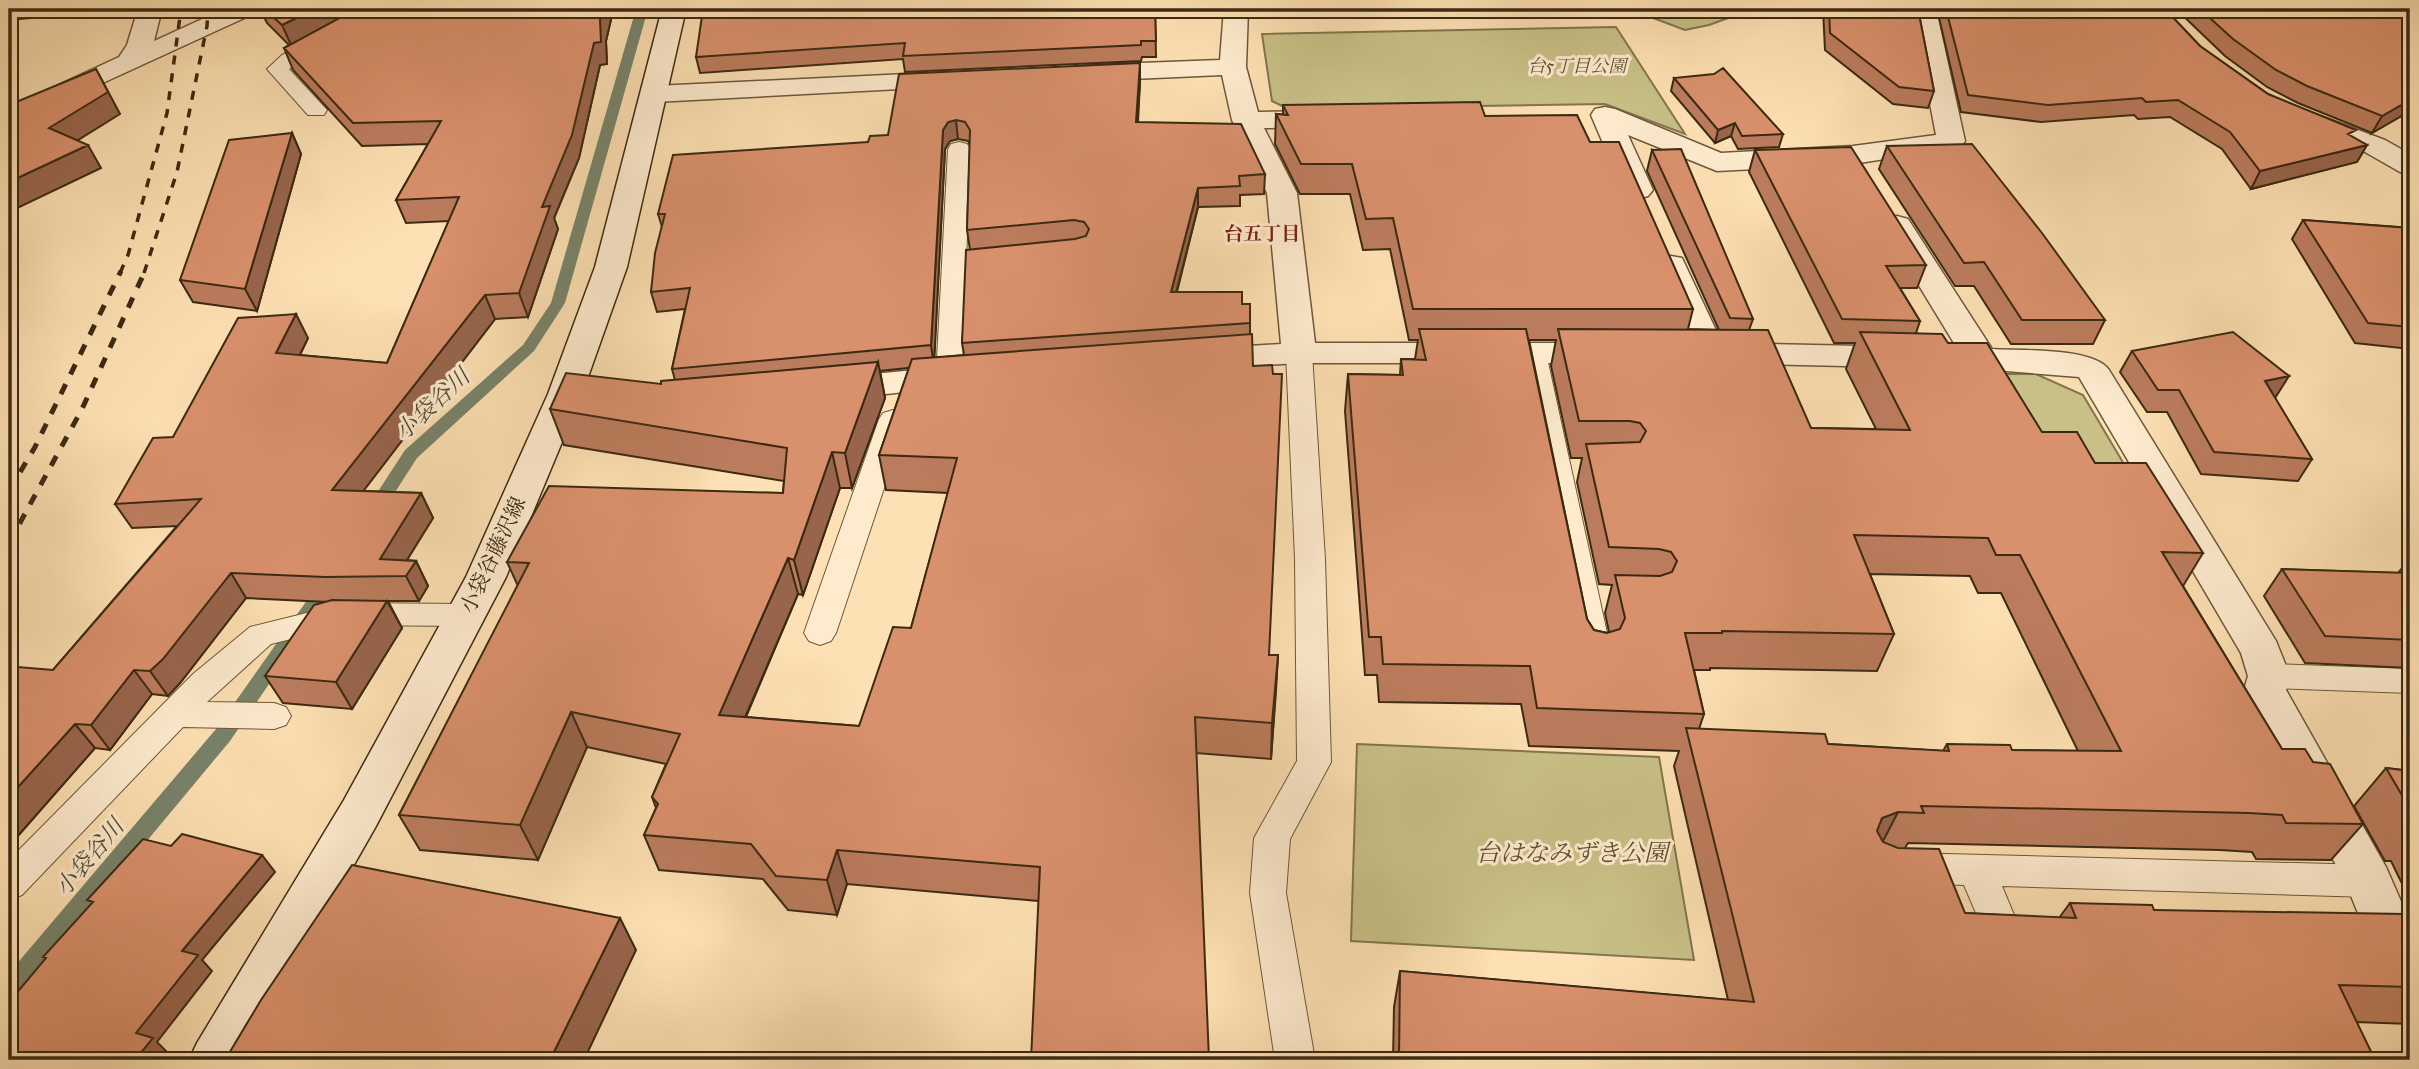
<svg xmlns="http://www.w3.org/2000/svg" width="2419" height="1069" font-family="'IM FELL Great Primer','Noto Serif JP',serif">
<rect width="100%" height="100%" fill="#fde0b3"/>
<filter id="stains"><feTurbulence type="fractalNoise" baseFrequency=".00286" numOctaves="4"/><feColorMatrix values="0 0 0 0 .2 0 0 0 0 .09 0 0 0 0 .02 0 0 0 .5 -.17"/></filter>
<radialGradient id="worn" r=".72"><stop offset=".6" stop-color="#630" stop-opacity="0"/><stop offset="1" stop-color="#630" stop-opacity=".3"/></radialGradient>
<path fill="#c8c087" stroke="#82754c" stroke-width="2" d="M1629,9H1753L1709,25L1685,30Z
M1616,27L1685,134L1605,104L1288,109L1272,101L1262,34Z
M2006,374H2036L2083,395L2137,486L2072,485Z
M1357,744L1659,757L1694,960L1351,941Z"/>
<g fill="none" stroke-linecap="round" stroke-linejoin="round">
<path fill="#78836b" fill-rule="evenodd" d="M636,9H648L565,303L534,351L417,458L381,514H369L366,510L405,450L523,345L551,303Z
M328,578L334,579L337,584L334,589L230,741L17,997L9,1000V973L216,729L322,579Z"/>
<defs>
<path id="lane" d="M337,9H358L368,18L363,28L289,69L327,110L324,115H308L267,69L282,55L347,21Z
M959,142L967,144L970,149L962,378L958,384L949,386L940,384L936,378L948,149L951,144Z
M1299,345L1308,347L1312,353L1325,559L1331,762L1290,839L1286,893L1315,1060H1275L1250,893L1254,838L1297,761L1295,559L1286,353L1290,347Z
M1533,345L1542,347L1546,353L1612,656L1607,665L1596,668L1585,665L1580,656L1520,353L1524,347Z
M893,410L903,413L907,419L836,633L831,641L820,645L809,641L804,633L879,419L883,413Z
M347,603L465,604L476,607L481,615L476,623L465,626L347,625L271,644L207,702L274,703L286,707L291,716L286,725L274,729L183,727L22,895L9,900V860L193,674L250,627Z
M2269,664L2410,669V693L2269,688L2257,685L2253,676L2257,667Z
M1907,853L2369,865L2382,870L2387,881L2382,892L2369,897L2002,886L2019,927L2013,939L2000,943L1987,939L1964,885L1907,883L1894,879L1889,868L1894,857Z"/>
<path id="street" d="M138,9H162L154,41L224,9H256L253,14L9,126V108L119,57L127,45Z
M1224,9H1248L1246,67L1258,112L1328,111L1338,113L1342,119L1338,125L1328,127L1264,128L1297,193L1315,343H1607L1619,346L1624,353L1619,360L1607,363H1299L1202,369L1190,366L1185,359L1190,352L1202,349L1281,344L1267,193L1232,120L1222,75L1088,81L1079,79L1075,73L1079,67L1088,65L1220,60Z
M1912,9H1936L1965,141L1961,147L1853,164L1717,171L1628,135L1653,190L1648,196L1638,199L1628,196L1623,190L1591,115L1595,109L1605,107L1615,109L1721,153L1853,146L1936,135Z
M948,72L957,74L961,80L957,86L655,102L645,100L641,94L645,88L655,86Z
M2307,111L2385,140L2410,154V175L2400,172L2365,152L2297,125L2293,119L2297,113Z
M1897,216L1908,219L1992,349C2019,351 2094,347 2109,370L2276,641L2290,676L2286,690L2386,867L2410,922V1003L2392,997L2347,886L2244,690L2248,676L2241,653L2079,377L1981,369L1710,363L1698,360L1655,265L1660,258L1671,256L1682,258L1722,343L1957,348L1882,225L1886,219Z
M956,366L968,369L973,377L968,385L832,400L820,397L815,389L820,381L832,378Z"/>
<path id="secondary" d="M662,9H686L627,267L582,394L506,577L376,826L243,1060H189L197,1043L344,800L466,577L548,394L595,267Z"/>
</defs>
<use href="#lane" stroke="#6c583a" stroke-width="2"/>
<use href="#street" stroke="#6c583a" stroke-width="3"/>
<use href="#secondary" stroke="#3b2a12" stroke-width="3"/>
<use href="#lane" fill="#feebce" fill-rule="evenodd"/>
<use href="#street" fill="#feebce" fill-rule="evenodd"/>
<use href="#secondary" fill="#feebce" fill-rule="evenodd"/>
<path stroke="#3b2a12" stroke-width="3.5" stroke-dasharray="9 9" stroke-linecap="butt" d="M120,273L128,255L167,113L181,9
M144,273L177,172L207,26L208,9"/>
<path stroke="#3b2a12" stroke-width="5" stroke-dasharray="11 11" stroke-linecap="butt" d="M9,491L35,447L121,271
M9,543L82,409L145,271"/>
</g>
<path fill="#bb7c5d" stroke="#3b2a12" stroke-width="2" fill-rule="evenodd" d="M260,9H338L341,17L356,9H610L612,15L606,41L607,64L600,65L579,158L554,218L558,229L528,317L495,319L363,491L421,493L433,518L407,560L416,561L428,586L419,601H388L402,628L352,709L283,703L265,676L327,602L246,598L180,683L168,696L152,694L110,750L95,748L9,846V678L53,670L177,526L132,528L115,504L173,437L308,338L300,355L387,363L449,221L406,223L396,200L428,144L362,146L293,70L284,48L289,45L267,23Z
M1155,9L1156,57H1142L1141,61L905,72L903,59L700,73L696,57Z
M1823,9H1918L1934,91L1928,108L1893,104L1825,50Z
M1937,9H2165L2200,46L2268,94L2367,145L2357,162L2251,189L2222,149L2170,117L2138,119L2134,115L2041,122L1961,112Z
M2176,9H2410V111L2372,133L2298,103L2267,87L2225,56Z
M1140,63V82L1138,122L1265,174L1264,194L1240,195V206L1198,207L1177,292L1242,304L1250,323V334L1269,655H1278L1271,759L1196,753L1038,901L847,884L837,915L788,910L763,879L659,870L644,835L656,808L652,797L666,764L587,747L538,860L420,850L399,815L518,586L507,562L783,493L784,481L564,445L550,409L661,384L675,380L672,369L685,309L657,312L651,292L662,227L658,214L888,135ZM958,139L968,141L970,145L967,230L970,250L962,343L964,355L934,358L945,149L950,141ZM909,368L879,455L886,490L948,493L911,628L859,726L746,717L798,594L803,595L840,488H852L885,398L880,371Z
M1674,78L1783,134L1779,147L1738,149L1731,136L1715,143L1671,91Z
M1283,105L1485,116L1590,142L1693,309L1688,329L1719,330L1647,171L1652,150L1753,319L1749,330L1811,428L1876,429L1846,369L1855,343H1834L1749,172L1755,150L1926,265L1917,288H1900L1920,321L1916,333L1948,343L2042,432L2095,463L2203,553L2183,586L2282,749L2313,762L2363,824L2331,860L2256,859L2252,852L2220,850L1908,843L1905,848L1965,913L2059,918L2070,903L2154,910L2410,926V1024L2356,1022L2375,1060H1393L1394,1007L1400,971L1728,1000L1674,766L1679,751L1529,746L1521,704L1379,702L1377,675H1365L1345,411L1348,374L1400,375L1401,359H1415L1418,340H1409L1390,249L1363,250L1350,194H1300L1275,144L1276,114L1283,115ZM1529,340H1556L1551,366L1571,458H1582L1577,482L1599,584L1612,585L1605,613L1609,632L1607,633L1594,630L1587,619ZM1870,574L1970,576L1978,593H2001L2078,751L2012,750L1947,744L1943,751L1828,744L1699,729L1704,714L1694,670H1710V668L1877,671L1894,634Z
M292,133L301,154L257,311L193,302L180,280Z
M1887,146L2105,320L2093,344H2011L1974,286H1955L1879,169Z
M2303,220L2410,228V349L2355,343L2292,239Z
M2132,351L2275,398L2312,459L2298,481L2201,474L2167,412H2147L2120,372Z
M2403,567H2410V668L2305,663L2264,596L2282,569L2398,573Z
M2386,768L2410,771V900L2391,861H2385L2354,806Z"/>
<path fill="#98654c" stroke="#3b2a12" stroke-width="2" d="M9,9H46L42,17L9,20Z
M315,9H338L343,20L292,47L282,25Z
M602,9H610L612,15L606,41L607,64L600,65L579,158L554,218L558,229L528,317L519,293L542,207Z
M1140,63V82L1136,141V122Z
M96,69L120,114L62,150L49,128Z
M2410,100V111L2372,133L2382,116Z
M956,120L958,139L950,141L945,149L934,366L931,345L943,130L948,122Z
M1735,123L1731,136L1715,143L1718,130Z
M292,133L301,154L257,311L245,289Z
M88,145L101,168L9,212V182Z
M2367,145L2357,162L2251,189L2260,171Z
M1198,188V207L1171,312V292Z
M485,295L495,319L345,515L332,490Z
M296,314L308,338L289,377L276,353Z
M878,362L885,398L852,488L845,453Z
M2289,376L2275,398L2265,381Z
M832,452L840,488L803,595L794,560Z
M421,493L433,518L397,576L380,559Z
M788,558L798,594L731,750L719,715Z
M416,561L428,586L419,601L406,576Z
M231,573L246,598L180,683L168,696L150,671Z
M387,601L402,628L352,709L336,682Z
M1278,655L1276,691L1271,759L1272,723Z
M134,670L152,694L110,750L91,725Z
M571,712L587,747L538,860L520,825Z
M75,724L95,748L9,846V797Z
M1898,812L1879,849L1864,855L1882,818Z
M837,850L847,884L837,915L827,880Z
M262,855L275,872L202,960L212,971L157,1042L169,1054L164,1060H135L136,1033L182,951Z
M620,918L636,950L584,1060H550Z"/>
<path fill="#d9906c" stroke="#3b2a12" stroke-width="2" d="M264,9H315L282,25Z
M356,9H602L600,20L601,42L594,43L572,135L542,207L550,206L519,293L485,295L332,490L421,493L380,559L416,561L406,576L325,577L231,573L163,659L150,671L134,670L91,725L75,724L9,797V678L18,667L53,670L201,499L115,504L153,438L173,437L238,318L296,314L276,353L387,363L459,197L396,200L441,121L353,123L284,48Z
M703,9H1155L1156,41H1141V45L903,56L905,43L696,57Z
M1829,9H1918L1934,91L1899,87L1830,33Z
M1946,9H2165L2200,46L2268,94L2356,130L2348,134L2367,145L2260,171L2230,132L2178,100L2146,102L2142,98L2048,105L1968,95Z
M2200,9H2410V100L2382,116L2307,86L2276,70L2233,39Z
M1140,63L1136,122L1241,124L1265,174L1239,176L1240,186L1198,188L1171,292H1242V304H1250V323L962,343L966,250L1075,239L1086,236L1089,229L1084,222L1074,220L967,230L970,130L965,122L956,120L948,122L943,130L931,345L672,369L690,288L651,292L655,253L665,214H658L673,155L868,142L870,136L888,135L899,74Z
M1723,68L1783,134L1742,136L1735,123L1718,130L1674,78L1714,74Z
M96,69L108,92L49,128L88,145L9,182V105Z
M1480,102L1485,116L1577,115L1590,142H1619L1693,309H1413L1393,218L1366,219L1352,164H1301L1276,114L1288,115L1283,105Z
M292,133L245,289L180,280L229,140Z
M1972,144L2042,233L2105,320H2022L1984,262L1964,263L1887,146Z
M1851,147L1926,265L1886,266L1920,321L1842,319L1755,150Z
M1681,149L1753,319L1730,318L1652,150Z
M2303,220L2410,228V327L2368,323Z
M1419,329H1526L1587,619L1594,630L1607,633L1620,629L1625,618L1615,575L1660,576L1672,572L1677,561L1671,552L1659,549L1609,547L1586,444L1640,442L1646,431L1640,423L1630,421H1579L1558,329L1768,330L1811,428L1910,430L1860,332L1942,334L1948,343H1987L2042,432H2077L2095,463H2146L2203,553L2162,552L2282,749H2305L2313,762L2330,764L2363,824L2286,823L2282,815L2249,813L1921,806L1924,813L1898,812L1882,818L1877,831L1883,842L1898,848L1939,849L1965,913L2076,918L2070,903L2152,905L2154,910L2405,914L2410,926V987L2339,985L2375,1060H1399L1400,971L1754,1002L1686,728L1825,734L1828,744L1949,751L1947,744L2010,745L2012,750L2121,751L2020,555H1996L1988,538L1854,535L1894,634L1722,631V633H1685L1704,714L1537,708L1530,666L1383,664L1381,637H1369L1348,374L1403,375L1401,359L1426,360Z
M2233,332L2289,376L2265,381L2312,459L2214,452L2179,390H2158L2132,351Z
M1252,334L1253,366L1272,365L1273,374H1282L1269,655H1278L1272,723L1195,717L1209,1060H1031L1040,867L837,850L827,880L776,876L751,844L644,835L658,804L652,797L680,734L571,712L520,825L399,815L529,563L507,562L549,486L783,493L787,448L550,409L566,373L661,384V381L878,362L845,453L832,452L794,560L788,558L719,715L859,726L893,627L911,628L957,458L879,455L912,359Z
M2403,567H2410V640L2325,636L2282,569L2408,573Z
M332,600L387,601L336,682L265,676L314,605Z
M2386,768L2410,771V809Z
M182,834L262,855L182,951L198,955L136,1033L153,1038L135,1060H9V1002L46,958L43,957L93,902L87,900L143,839L171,846Z
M352,865L620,918L550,1060H225L261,1000Z"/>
<g text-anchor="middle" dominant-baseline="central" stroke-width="6" stroke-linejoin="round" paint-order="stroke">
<g font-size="18" font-style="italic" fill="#5e502f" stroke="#feebce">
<text x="1577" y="66">台5丁目公園</text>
</g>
<g font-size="19" font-weight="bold" fill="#7a1f14" stroke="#feebce">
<text x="1262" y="233">台五丁目</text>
</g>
<g font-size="21" fill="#3b2a12" stroke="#feebce">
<text transform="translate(493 555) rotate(-65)">小袋谷藤沢線</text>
</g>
<g font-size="23" font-style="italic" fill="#544f37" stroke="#feebce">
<text transform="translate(432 404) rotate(-43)">小袋谷川</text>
<text transform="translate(89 857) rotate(-50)">小袋谷川</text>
</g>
<g font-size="24" font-style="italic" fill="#5e502f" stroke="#feebce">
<text x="1572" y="853">台はなみずき公園</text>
</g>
</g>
<rect width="2419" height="1069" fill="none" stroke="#fde0b3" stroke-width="35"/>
<rect x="10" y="10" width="2398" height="1048" fill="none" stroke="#3b2a12" stroke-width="3.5"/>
<rect x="18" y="18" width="2384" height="1034" fill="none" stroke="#3b2a12" stroke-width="2"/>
<rect width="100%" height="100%" filter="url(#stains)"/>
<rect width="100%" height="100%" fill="url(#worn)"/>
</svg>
